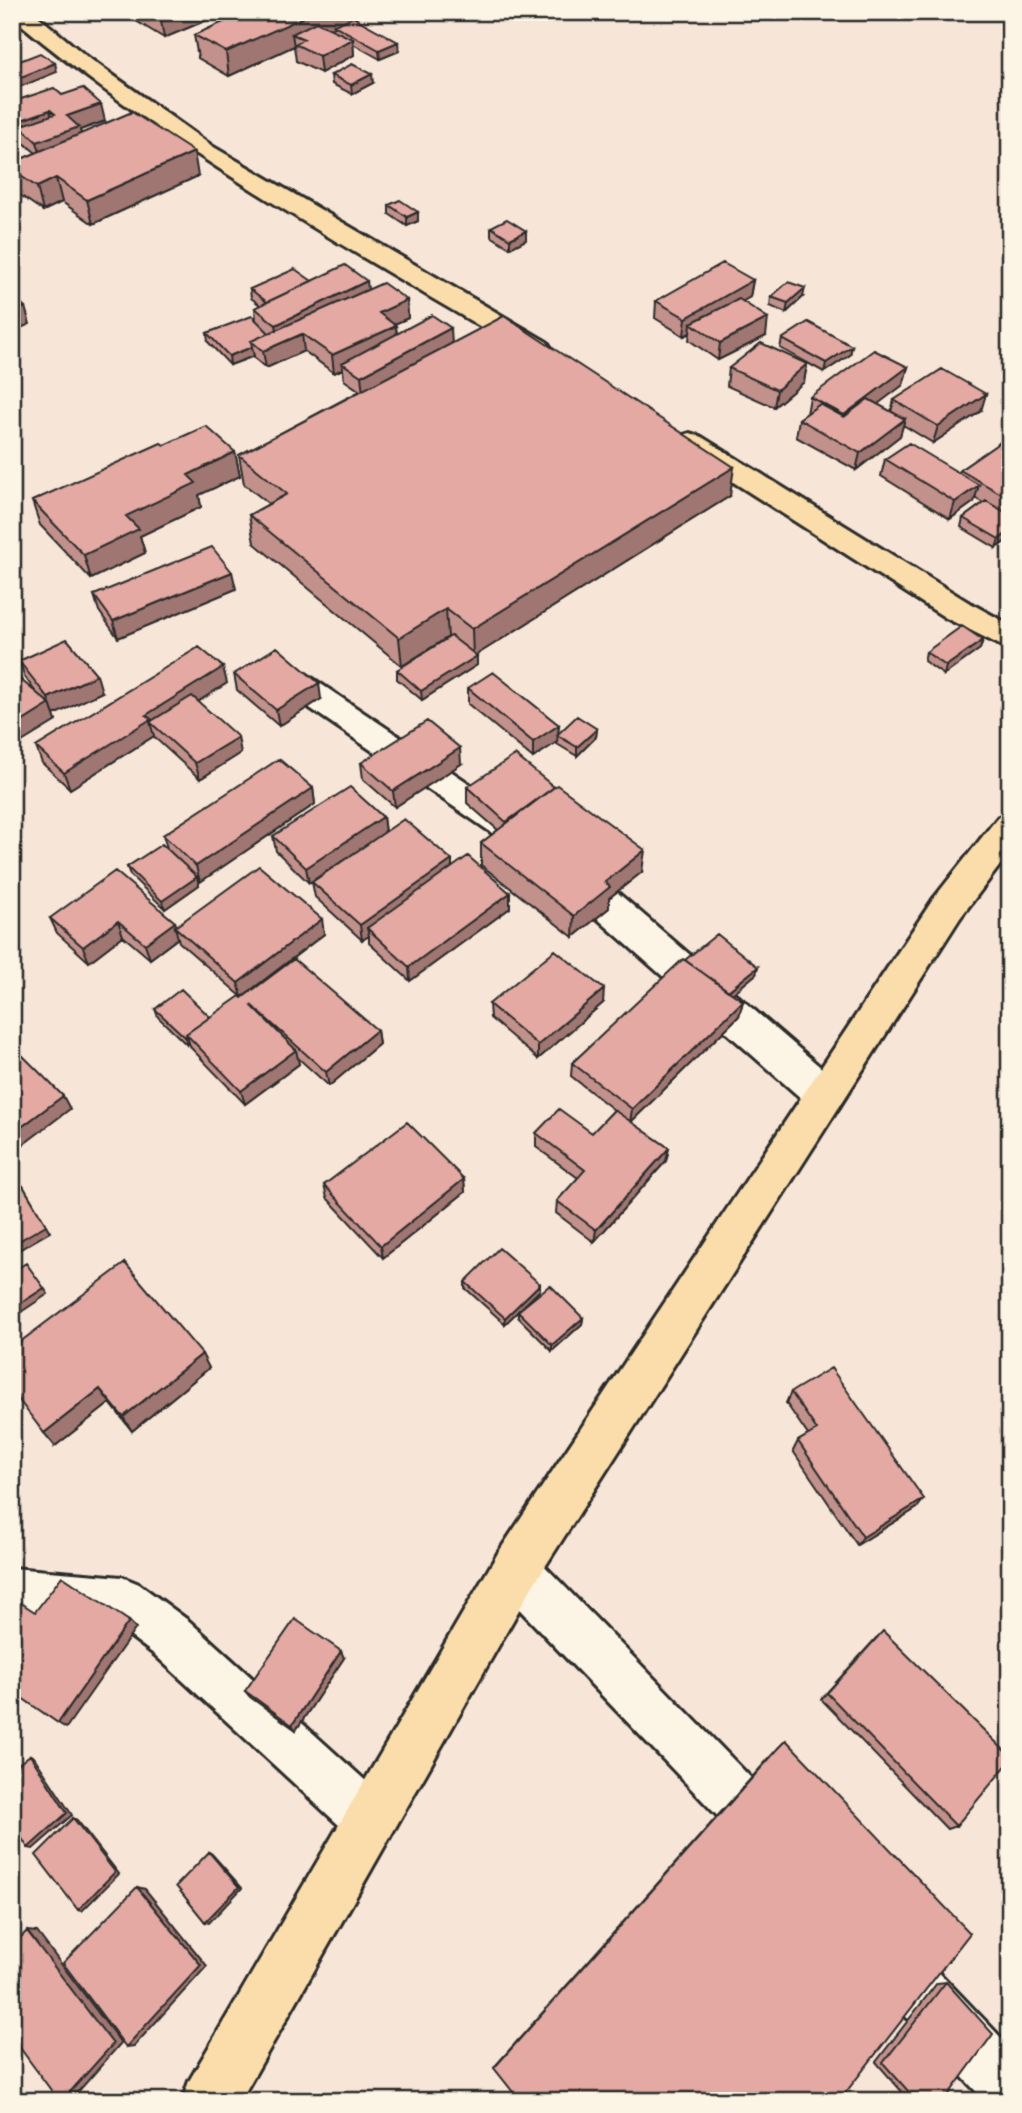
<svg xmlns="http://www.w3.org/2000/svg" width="1022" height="2113" font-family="'Patrick Hand',sans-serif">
<rect width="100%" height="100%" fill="#f7e6d8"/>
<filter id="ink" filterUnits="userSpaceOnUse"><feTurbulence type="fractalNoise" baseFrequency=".0143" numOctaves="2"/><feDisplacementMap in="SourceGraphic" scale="14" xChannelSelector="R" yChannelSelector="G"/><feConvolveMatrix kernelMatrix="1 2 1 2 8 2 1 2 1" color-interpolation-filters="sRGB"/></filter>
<g filter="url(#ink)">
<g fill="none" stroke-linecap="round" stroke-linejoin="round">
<defs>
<path id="minor" d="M280,660L291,664L522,819L527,828L522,837L510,841L498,837L269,680L264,672L269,664Z
M569,858L582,862L839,1083L845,1095L839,1107L825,1112L811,1107L556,882L551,872L556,862Z
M515,1547L532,1553L788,1816L795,1834L788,1852L770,1859L752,1852L498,1587L492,1570L498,1553Z
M12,1568L122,1577L139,1584L189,1621L389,1802L396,1820L389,1838L371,1845L353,1838L155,1655L114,1624L12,1616Z
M886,1930L905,1937L1010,2047V2101H985L867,1975L860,1956L867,1937Z"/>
<path id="major" d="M1010,813V852L960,918L532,1587L240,2101H182L189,2081L498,1553L934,898L998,817Z"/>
<path id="highway" d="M12,12H33L86,56L212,146L547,342L551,348L547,354H527C350,249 171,151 12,17Z
M690,433L700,436L968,602L1010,625V650L946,618L680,448L676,442L680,436Z"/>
</defs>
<use href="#minor" stroke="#2b2b2b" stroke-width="6"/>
<use href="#major" stroke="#2b2b2b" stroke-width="6"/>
<use href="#highway" stroke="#2b2b2b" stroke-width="6"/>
<use href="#minor" fill="#fcf5e5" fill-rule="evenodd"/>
<use href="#major" fill="#faddab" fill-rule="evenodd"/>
<use href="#highway" fill="#faddab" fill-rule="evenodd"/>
</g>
<path fill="#c3918b" stroke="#2b2b2b" stroke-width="2" d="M127,12H226L164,38L128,16Z
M246,12H361V15L355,18L399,51L380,59L353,44L354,55L321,73L296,61L294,46L229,76L198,58L194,35Z
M331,75L373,83L352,94L332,84Z
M62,95L105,121L80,130L81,134L198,176L93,224L62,202L43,211L13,190L12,163L36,153L24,143L23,138L18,140L12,135V102Z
M389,205L418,212V221L407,226L389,214Z
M491,227L526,231V240L510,248L491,236Z
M753,280L750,297L743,301L766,336L718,360L689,340L690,333L684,336L655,318L656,301Z
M312,281L368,289L407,300L408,318L394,324L396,326L397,334L452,343L730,496L476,655L477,665L422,700L397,679V670L448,638L402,666L254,543L249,515L269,504L244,484L239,455L360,391L344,380L343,369L334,373L304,351L266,368L254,358V356L230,365L208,342L207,333L256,320L255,308L260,305L251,298L250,289Z
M771,297H803L786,313L770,306Z
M782,339L852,346L850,355L824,372L780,348Z
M807,364L804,382L774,407L727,386L729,368Z
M908,367L903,385L877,404L891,412L894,400L981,411L933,443L903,425L900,436L856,470L796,437L799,419L807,414L810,397Z
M1010,436V538L996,548L961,527L963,518L983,503L975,498L974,502L950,519L881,476L885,459L959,473L960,470Z
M164,445L235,452L240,476L199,495L201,507L140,536L145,553L91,579L40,525L32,501Z
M236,589L118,638L99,611L94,595Z
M983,640L980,649L944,675L924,661L926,652Z
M19,661L102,692L53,714L56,721L25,677Z
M234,674L321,699L279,726L237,690Z
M227,683L198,702L241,753L200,779L155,738L154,736L70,789L42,763L36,747Z
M468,688L559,725L558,734L597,729L596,737L577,756L557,744V742L533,758L468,704Z
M361,763L461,764L395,807L363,779Z
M467,787L642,872L609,898V908L573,937L481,865V843L498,830L467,803Z
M313,788L315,804L200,882L198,880L199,885L165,909L130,875L127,867L167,848L163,835Z
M383,817L385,832L452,860V868L510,893V908L410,981L369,943V936L362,940L315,897L312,882L364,847L309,883L276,851L273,836Z
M50,918L175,922L176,926L324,934L242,997L179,942L178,938L150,959L123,936L89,962L57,933Z
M685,960L756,974L732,994L743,1001L739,1016L631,1122L669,1148L666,1161L594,1242L556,1213L557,1201L578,1178L536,1147V1133H592L614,1110L571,1076L572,1063Z
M242,998L377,1030L379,1044L329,1086L297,1057L299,1064L245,1104L191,1048L189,1043L187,1045L158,1017L155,1009L211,1017Z
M603,1003L538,1059L490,1018L489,1004Z
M464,1179L465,1192L383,1258L327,1198L324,1185Z
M125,1263L209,1368L132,1431L110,1403L55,1446Z
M465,1282L540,1284V1290L505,1324L465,1288Z
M518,1311L583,1318L582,1324L552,1351L518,1317Z
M791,1392L917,1508L857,1545L793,1451L798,1441L808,1435L786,1403Z
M876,1638L956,1826L947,1829L821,1699Z
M344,1658L296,1730L250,1697L245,1691Z
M786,1740L494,2068L495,2066L778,1748Z
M946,1982L944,2101H910L876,2062L937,1983Z"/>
<path fill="#9f7671" stroke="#2b2b2b" stroke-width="2" d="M183,12H226L164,38L161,21Z
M315,12H361V15L337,26L334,25L335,27L305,41L304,39L292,34L294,46L229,76L226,52Z
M353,39L354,55L321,73L319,56Z
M398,42L399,51L380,59L379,50Z
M55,63L57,72L12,90V81Z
M372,74L373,83L352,94L351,85Z
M101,104L105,121L80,130L83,144L42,159L37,142L67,116Z
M50,110L54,127L20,126L23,138L18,140L13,123Z
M194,152L198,176L93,224L87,200Z
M56,178L62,202L43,211L37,187Z
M418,212V221L407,226V217Z
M526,231V240L510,248V239Z
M753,280L750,297L698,328L691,323L690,333L684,336L686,318Z
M367,281L369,298L279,342L276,325Z
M805,288L803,297L786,313L788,303Z
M407,300L408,318L381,330L379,313Z
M25,307L30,324L12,332V312Z
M768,318L766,336L718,360L720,343Z
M396,326L397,343L342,363L343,369L334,373L332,355Z
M451,328L452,345L363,394L361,376Z
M302,334L304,351L266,368L263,351Z
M852,346L850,355L824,372L826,363Z
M252,347L254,356L230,365L229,356Z
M807,364L804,382L774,407L777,390Z
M908,367L903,385L841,432L844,415Z
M986,394L981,411L933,443L938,426Z
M905,419L900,436L856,470L860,453Z
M235,452L240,476L199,495L201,507L140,536L145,553L91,579L84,555L126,516L188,475Z
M734,467L730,496L473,657L472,629Z
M979,485L974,502L950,519L955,502Z
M1010,531V538L996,548L999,539Z
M232,572L236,589L118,638L113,621Z
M446,609L448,637L402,666L399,638Z
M983,640L980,649L944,675L946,666Z
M477,656V665L422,700L421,691Z
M223,667L227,683L157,728L150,722L154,736L70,789L64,773L146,715Z
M97,675L102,692L54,715L48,698Z
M319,683L321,699L279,726L276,710Z
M50,704L56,721L12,748V728Z
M559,725L557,742L533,758V742Z
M597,729L596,737L577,756V747Z
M238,737L241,753L200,779L195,763Z
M460,748L461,764L395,807L393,791Z
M313,788L315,804L200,882L196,866Z
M383,817L385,833L309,883L306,868Z
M645,850L642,872L609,898V908L573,937L574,916L605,882Z
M452,860V876L367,928L369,936L362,940L360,925Z
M197,877L199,885L165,909L162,901Z
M510,893V908L410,981L409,967Z
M322,919L324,934L242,997L238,983Z
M118,921L123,936L89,962L83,947Z
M175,922L178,930L175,927L178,938L150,959L145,944Z
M758,967L756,974L724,1001L726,993Z
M604,989L603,1003L538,1059V1045Z
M743,1001L739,1016L630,1123L632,1109Z
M377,1030L379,1044L329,1086L326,1072Z
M187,1036L189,1043L187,1045L185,1037Z
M296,1050L299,1064L245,1104L241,1091Z
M63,1096L70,1109L12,1153V1134Z
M669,1148L666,1161L594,1242L596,1230Z
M464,1179L465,1192L383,1258L381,1246Z
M23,1186L50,1232L12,1254V1245Z
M540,1284V1290L505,1324V1318Z
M44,1288L48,1294L12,1318V1309Z
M583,1318L582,1324L552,1351V1345Z
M202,1354L209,1368L132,1431L123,1417Z
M100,1389L110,1403L55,1446L44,1433Z
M924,1499L917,1508L857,1545L863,1537Z
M129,1621L136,1628L66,1728L58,1723Z
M341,1651L344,1658L296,1730L292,1725Z
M30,1755L34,1757L72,1815L33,1849L28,1848Z
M73,1818L77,1820L119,1874L82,1911L78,1910Z
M209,1852L212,1854L242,1888L209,1923L205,1922Z
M137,1887L145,1889L207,1966L134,2046L126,2047Z
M27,1931L37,1932L121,2043L70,2101H62Z"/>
<path fill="#e3a9a2" stroke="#2b2b2b" stroke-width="2" d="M146,12H183L161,21Z
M246,12H315L226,52L194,35Z
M353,17L398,42L379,50L334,25Z
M316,22L353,39L319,56L295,44L304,39L292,34Z
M40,53L55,63L12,81V64Z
M352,64L372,74L351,85L331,75Z
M54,88L62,95L83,88L101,104L67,116L79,127L37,142L20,126L55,114L50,110L13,123L12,122V102Z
M132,112L194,152L87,200L56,178L37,187L12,170V163Z
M400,200L418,212L407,217L389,205Z
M507,219L526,231L510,239L491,227Z
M723,263L753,280L686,318L656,301Z
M345,265L367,281L276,325L255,308Z
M295,269L312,281L267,302L250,289Z
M788,282L805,288L788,303L771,297Z
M383,283L407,300L379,313L396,326L332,355L302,334L263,351L251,341Z
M12,295L25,307L12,312Z
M739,299L768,318L720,343L691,323Z
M432,315L451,328L361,376L342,363Z
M252,316L269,333L251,341L252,347L229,356L207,333Z
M504,316L734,467L472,629L446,609L399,638L249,515L287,494L239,455Z
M808,322L852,346L826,363L782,339Z
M761,343L807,364L777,390L729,368Z
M874,350L908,367L844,415L810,397Z
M942,369L986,394L938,426L894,400Z
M868,399L905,419L860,453L799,419L820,404L844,417Z
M206,426L235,452L188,475L196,483L126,516L139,529L84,555L32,501L161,443L164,445Z
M1009,436H1010V499L960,470Z
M909,443L979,485L955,502L885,459Z
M986,501L1010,515V531L999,539L963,518Z
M212,547L232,572L113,621L94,595Z
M962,626L983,640L946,666L926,652Z
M451,636L477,656L421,691L397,670Z
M67,639L97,675L48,698L19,661Z
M199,647L223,667L146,715L151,719L64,773L36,747Z
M277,647L319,683L276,710L234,674Z
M493,672L559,725L533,742L468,688Z
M15,675L50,704L12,728V676Z
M192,696L238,737L195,763L150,722Z
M577,716L597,729L577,747L557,735Z
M427,721L460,748L393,791L361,763Z
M515,755L554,787L506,822L467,787Z
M279,759L313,788L196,866L163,835Z
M557,785L645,850L605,882L610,887L574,916L481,843Z
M350,787L383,817L306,868L273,836Z
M404,819L452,860L360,925L312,882Z
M162,844L197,877L162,901L127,867Z
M468,856L510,893L409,967L367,928Z
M259,866L322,919L238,983L175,927Z
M115,871L175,922L145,944L118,921L83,947L50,918Z
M717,934L758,967L728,991L685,960Z
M555,950L604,989L538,1045L489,1004Z
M294,959L377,1030L326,1072L251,1005L296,1050L241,1091L186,1034L240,996L242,998Z
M683,959L743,1001L632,1109L572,1063Z
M181,989L210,1017L186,1034L187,1035L185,1037L155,1009Z
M15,1048L63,1096L12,1134V1050Z
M559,1109L592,1133L614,1110L669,1148L596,1230L557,1201L585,1170L536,1133Z
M407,1122L464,1179L381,1246L324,1185Z
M23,1186L46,1225L12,1245V1192Z
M499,1248L540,1284L505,1318L465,1282Z
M26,1263L44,1288L12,1309V1272Z
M125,1263L202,1354L123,1417L100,1389L44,1433L12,1391V1348Z
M550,1285L583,1318L552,1345L518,1311Z
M831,1368L924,1499L863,1537L798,1441L817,1430L791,1392Z
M62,1576L129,1621L58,1723L12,1691V1615L21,1603L35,1612Z
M295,1619L341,1651L292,1725L245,1691Z
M883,1631L1010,1756V1761L956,1826L827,1693Z
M786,1740L970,1933L839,2101H520L494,2068Z
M30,1755L67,1813L28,1848L12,1823V1769Z
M73,1818L115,1872L78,1910L36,1855Z
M209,1852L239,1887L205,1922L176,1886Z
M137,1887L201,1965L126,2047L63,1963Z
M27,1931L113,2044L62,2101H59L12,2037V1946Z
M946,1982L993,2034L944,2101H917L883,2063Z"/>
</g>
<rect width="1022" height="2113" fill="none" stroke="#fcf5e5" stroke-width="42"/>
<rect x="21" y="21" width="980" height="2071" fill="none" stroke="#2b2b2b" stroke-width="2.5" filter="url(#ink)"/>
</svg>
